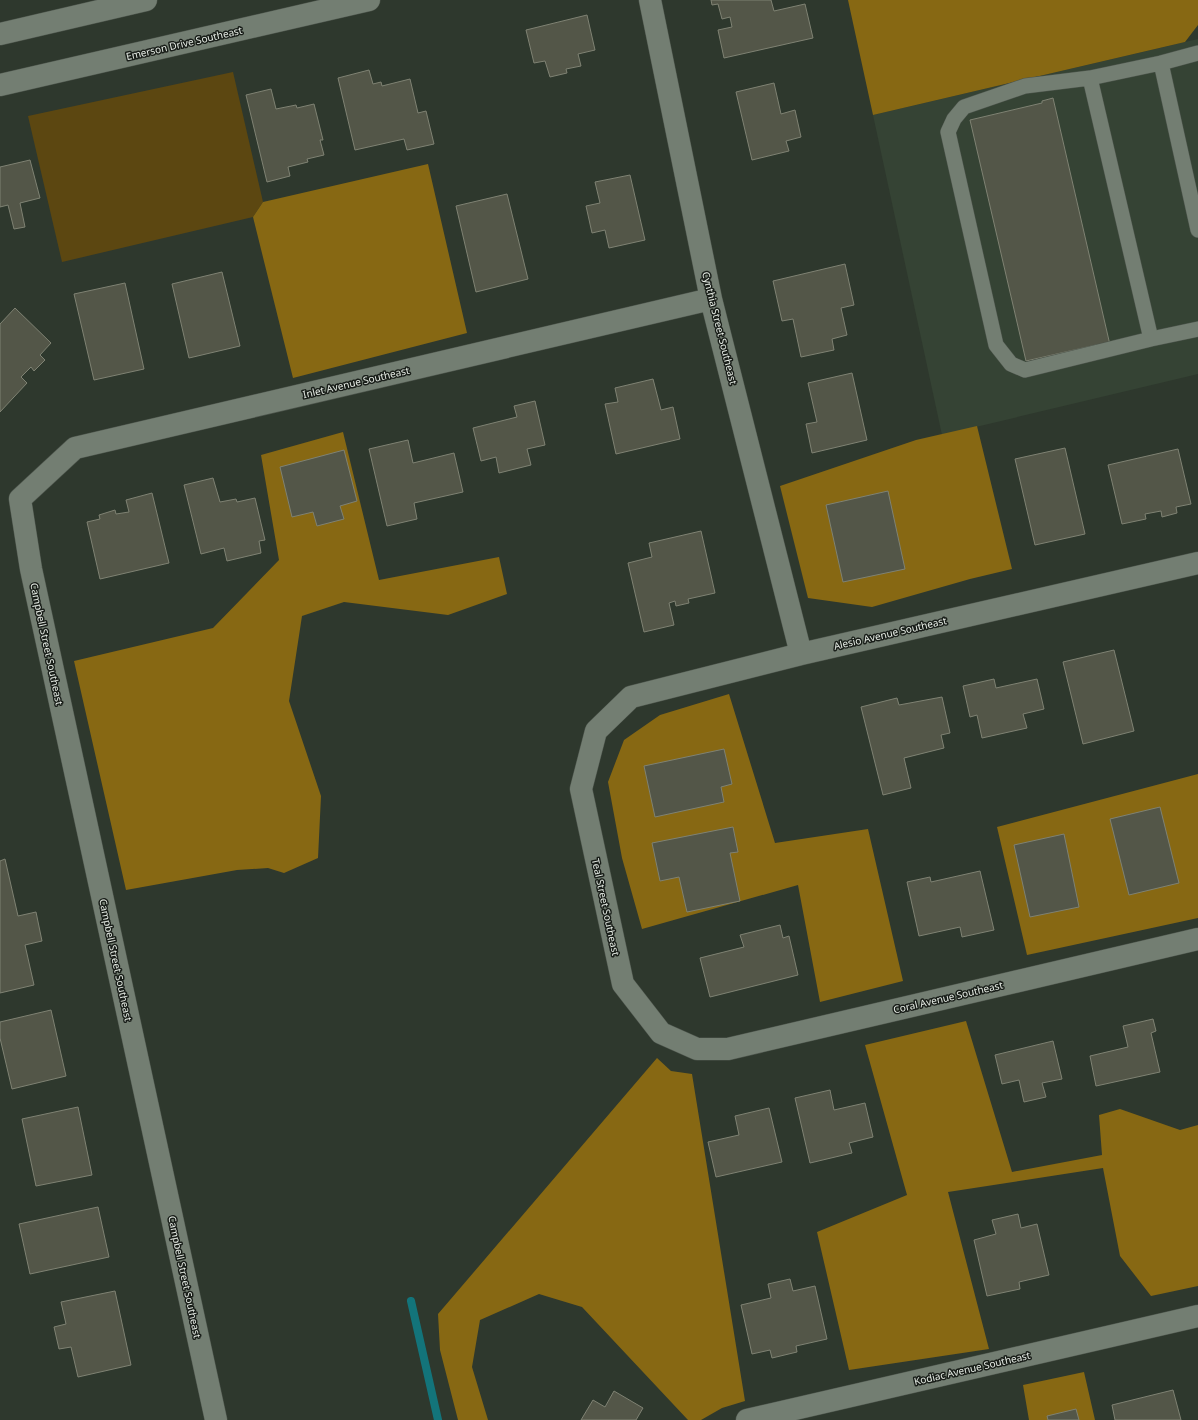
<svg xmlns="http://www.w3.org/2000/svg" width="1198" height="1420" font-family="'Noto Sans',sans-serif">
<rect width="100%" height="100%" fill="#2e382d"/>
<path fill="#354334" d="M1198,39V374L942,435L873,115Z"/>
<path fill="#5c4711" d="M233,72L263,202L253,217L62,262L28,116Z"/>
<path fill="#876813" d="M848,0H1198V25L1185,42L873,115Z
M428,164L467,333L293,378L253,217L263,202Z
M977,426L1012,569L970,579L872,607L808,598L780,486L916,440Z
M343,432L379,580L499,557L507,594L448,615L344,602L302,616L289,701L321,796L318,858L284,873L268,868L237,870L126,890L74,661L213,628L279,560L261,455Z
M729,694L775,843L868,829L903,981L820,1002L798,885L642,929L622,858L608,782L624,740L660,715Z
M1198,774V918L1027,955L997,827Z
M966,1021L1012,1172L1102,1155L1099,1115L1120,1109L1180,1130L1198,1125V1286L1151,1296L1120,1256L1103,1168L948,1192L989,1349L849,1370L817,1232L907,1195L865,1045Z
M657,1058L671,1071L692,1074L745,1401L722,1408L701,1420H688L582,1307L539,1294L480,1320L472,1367L488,1420H458L440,1350L438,1314Z
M1084,1372L1095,1420H1029L1023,1385Z"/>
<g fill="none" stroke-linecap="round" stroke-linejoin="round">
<path stroke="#13747a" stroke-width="8" d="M411,1301L438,1420"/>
</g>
<path fill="#535648" stroke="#7f8273" d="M711,0H771L774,11L805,4L813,38L724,58L718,30L732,27L730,17L722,19L718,4L712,5Z
M587,15L595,50L578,54L581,66L566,69L567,73L550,77L545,61L534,63L526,30Z
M369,70L373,84L381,82L382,86L410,79L418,113L426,111L434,144L407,150L404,139L355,150L338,78Z
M774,83L781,114L795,110L801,137L786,141L789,151L752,160L736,92Z
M271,89L276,109L296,105L297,108L314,104L323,140H320L324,155L307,159L308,162L288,167L290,176L267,182L246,95Z
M1053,98L1110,345L1097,348L1096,345L1026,361L970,120L1042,103V101Z
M30,160L40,198L20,203L25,227L14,229L8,205L0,207V167Z
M630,175L645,240L609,248L605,230L592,233L586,206L600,203L595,182Z
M507,194L528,279L476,292L456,206Z
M845,264L854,305L841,308L847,335L832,339L834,350L801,357L793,319L782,321L773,281Z
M222,272L240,346L189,358L172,284Z
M125,283L144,369L94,380L74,294Z
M15,308L51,343L40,355L45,360L34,371L31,367L21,377L27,383L0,412V324Z
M852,373L867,440L812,453L806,424L817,422L808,383Z
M653,379L661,410L673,407L680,439L616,454L605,404L618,402L615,388Z
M535,401L545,445L527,449L531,465L499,473L496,457L481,461L473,428L517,417L514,406Z
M408,440L413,463L454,453L463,492L414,503L417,519L387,526L369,449Z
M1065,448L1085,534L1035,545L1015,459Z
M1178,449L1191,504L1176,507L1177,513L1162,517L1161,511L1145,514L1146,519L1122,524L1108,465Z
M344,450L357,501L340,506L344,519L317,526L313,512L292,517L280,467Z
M213,478L220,502L236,499L237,502L255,498L265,540L259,541L261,553L227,561L224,548L201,554L184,485Z
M888,491L905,569L843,582L826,505Z
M152,493L169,563L100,579L87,522L100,519L99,515L115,510L116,514L129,512L126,500Z
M701,531L715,593L688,599L689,603L676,606L675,601L669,603L674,625L644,632L628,563L652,557L649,543Z
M1114,650L1134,731L1083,744L1063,662Z
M994,679L996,688L1037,679L1044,709L1023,714L1027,728L982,738L977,715L970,717L963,686Z
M942,697L950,733L941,735L944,748L904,758L911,788L883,795L861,707L897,698L899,705Z
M724,749L732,784L721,787L724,802L655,817L644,766Z
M1160,807L1179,883L1129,895L1110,819Z
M733,827L738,852L730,853L740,901L687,912L679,877L660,881L652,843Z
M1064,834L1079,907L1030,917L1014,845Z
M5,859L18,916L36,912L42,941L25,945L34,985L0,993V861Z
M980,871L994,930L962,937L960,927L919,936L907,882L930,877L931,882Z
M780,925L783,938L789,936L798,975L710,997L700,958L744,947L740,935Z
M51,1010L66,1076L12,1089L0,1038V1022Z
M1153,1019L1156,1031L1151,1033L1160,1072L1096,1086L1090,1056L1128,1047L1123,1026Z
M1053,1041L1062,1079L1042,1083L1046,1097L1024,1102L1019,1080L1002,1084L995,1055Z
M830,1090L834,1110L865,1103L873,1137L849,1143L852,1153L810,1163L795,1098Z
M78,1107L92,1175L36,1186L22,1119Z
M769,1108L782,1162L716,1177L708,1142L739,1135L735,1116Z
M98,1207L109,1257L30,1274L19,1224Z
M1018,1214L1021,1228L1037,1224L1049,1275L1019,1282L1020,1289L987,1296L974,1240L996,1234L992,1220Z
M790,1279L793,1291L815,1286L827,1339L796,1346L797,1352L772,1358L770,1350L752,1354L741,1305L771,1298L768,1284Z
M115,1291L131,1365L78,1377L71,1347L59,1349L54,1327L66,1324L61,1302Z
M1173,1390L1181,1420H1115L1112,1405Z
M614,1391L643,1408L636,1420H581L593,1400L605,1407Z
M1076,1409L1079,1420H1048L1047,1416Z"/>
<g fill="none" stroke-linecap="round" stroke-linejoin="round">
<defs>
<path id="service" d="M1198,53L1161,63L1198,230
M1161,63L1090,78L1151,339L1198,329
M1090,78L1025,86L964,107L954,119L948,132L996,345L1011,364L1025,370L1151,339"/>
<path id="minor" d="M650,0L711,299L801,654
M1198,563L801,654L631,697L596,731L581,789L623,984L661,1033L697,1049H728L1198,939
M216,1420L31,569L20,499L75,448L711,299
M747,1420L1198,1316"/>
<path id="tertiary" d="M0,34L146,0
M0,85L369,0"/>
</defs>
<use href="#service" stroke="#4d554c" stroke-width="16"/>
<use href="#minor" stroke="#4d554c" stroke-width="23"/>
<use href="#tertiary" stroke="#4d554c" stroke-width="23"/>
<use href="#service" stroke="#737e72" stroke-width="15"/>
<use href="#minor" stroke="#737e72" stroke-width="22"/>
<use href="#tertiary" stroke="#737e72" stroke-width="22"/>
</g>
<g text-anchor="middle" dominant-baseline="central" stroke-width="3" stroke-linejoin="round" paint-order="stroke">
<g font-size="10" fill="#e8eee7" stroke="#191e19">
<text transform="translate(184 43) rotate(-13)">Emerson Drive Southeast</text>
<text transform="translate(720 328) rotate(76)">Cynthia Street Southeast</text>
<text transform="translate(356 382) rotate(-13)">Inlet Avenue Southeast</text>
<text transform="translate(890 633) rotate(-13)">Alesio Avenue Southeast</text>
<text transform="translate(47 644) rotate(78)">Campbell Street Southeast</text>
<text transform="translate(606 907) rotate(78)">Teal Street Southeast</text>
<text transform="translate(116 960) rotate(78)">Campbell Street Southeast</text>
<text transform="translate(948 997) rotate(-13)">Coral Avenue Southeast</text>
<text transform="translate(185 1277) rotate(78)">Campbell Street Southeast</text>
<text transform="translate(972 1368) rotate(-13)">Kodiac Avenue Southeast</text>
</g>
</g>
</svg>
